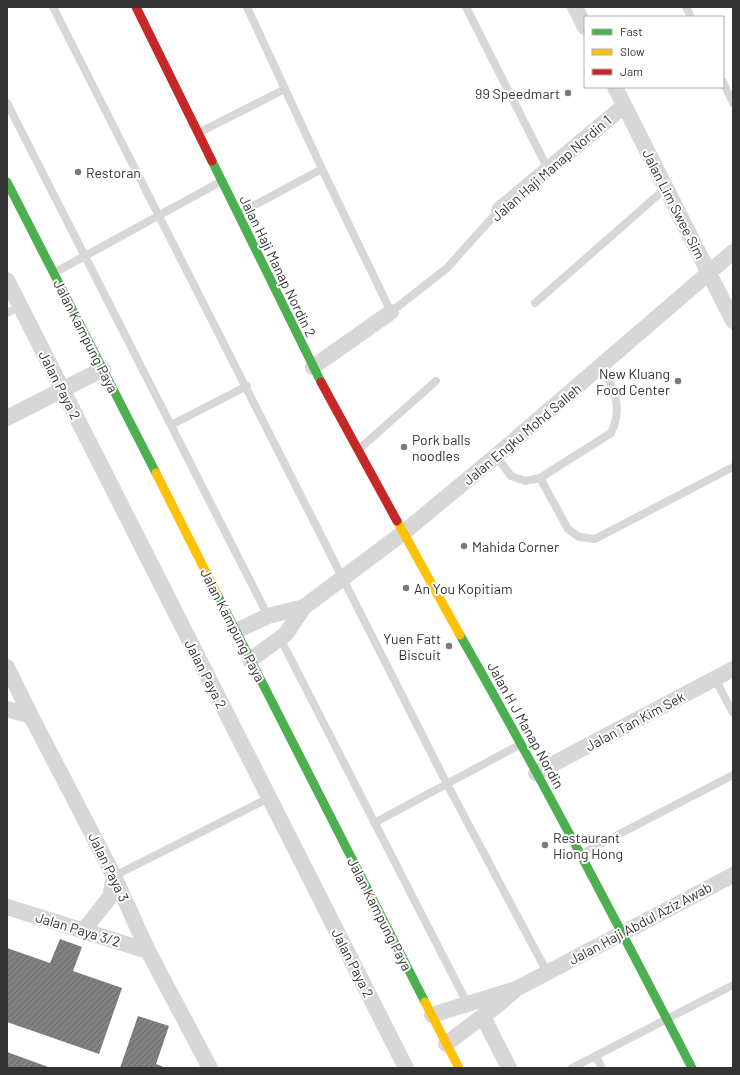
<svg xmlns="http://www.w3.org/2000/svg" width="740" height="1075" font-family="Barlow,sans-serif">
<defs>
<pattern id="building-hatch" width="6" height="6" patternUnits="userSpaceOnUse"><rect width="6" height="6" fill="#818181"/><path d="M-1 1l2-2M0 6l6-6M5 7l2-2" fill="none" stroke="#6a6a6a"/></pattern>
</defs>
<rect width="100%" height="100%" fill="#fff"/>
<path fill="url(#building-hatch)" d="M60,939L82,947L73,971L122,988L99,1054L7,1022V948L50,963Z
M138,1016L169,1026L156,1064L166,1068H120Z
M7,1052L51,1068H7Z"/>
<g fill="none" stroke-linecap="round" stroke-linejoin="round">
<path stroke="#d7d7d7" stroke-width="8" d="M53,7L447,784L547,972
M247,7L322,169L391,312L447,268L499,210
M466,7L548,169
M686,7L691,17
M723,82L733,103
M7,103L268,616
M198,133L285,89
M238,214L322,169
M54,273L220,182
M535,303L666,188
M7,313L11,311
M171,425L247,386
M358,450L436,381
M496,456L511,476L525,481L540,478L611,433C624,407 613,390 603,365
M540,478L568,529L579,537L595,539L733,467
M280,638L467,1003
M715,679L733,713
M374,823L521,744
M581,854L733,775
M114,876L269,798
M596,1056L602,1068
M572,1068L733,985"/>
<path stroke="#d7d7d7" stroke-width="16" d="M575,7L585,27
M615,87L733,321
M499,210L624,106
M7,280L406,1068
M313,367L391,312
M7,418L103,369
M236,631L268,616L304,607
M250,660L286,634L304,607L403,533L496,456L733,252
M7,667L31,716L114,876L148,951L210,1068
M7,709L31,716
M536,773L733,669
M7,907L148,951
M84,930L110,897L114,876
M432,1015L516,989L733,875
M483,1017L509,1068
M446,1044L499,1004L515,990"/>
<path stroke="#4caf50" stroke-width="9" d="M212,161L321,382
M7,182L156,473
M217,594L425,1002
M460,635C541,777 617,922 692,1068"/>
<path stroke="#ffc107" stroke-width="9" d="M156,473L217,594
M397,521L460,635
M425,1002L459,1068"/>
<path stroke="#c62828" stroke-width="9" d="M136,7L212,161
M321,382L397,521"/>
</g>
<g fill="#7a7a7a" stroke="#fff" stroke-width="1.5">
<circle cx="568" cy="93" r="4"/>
<circle cx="78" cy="172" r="4"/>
<circle cx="678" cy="381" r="4"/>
<circle cx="404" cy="447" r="4"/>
<circle cx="464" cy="546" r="4"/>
<circle cx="406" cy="588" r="4"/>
<circle cx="449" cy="646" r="4"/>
<circle cx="545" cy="845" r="4"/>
</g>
<g text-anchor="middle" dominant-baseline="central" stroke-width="4" stroke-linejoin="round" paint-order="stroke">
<g font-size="14" fill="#333" stroke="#fff" text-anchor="start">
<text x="560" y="93" text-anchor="end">99 Speedmart</text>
<text x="86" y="172">Restoran</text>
<text x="670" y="373" text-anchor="end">New Kluang<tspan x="670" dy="16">Food Center</tspan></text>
<text x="412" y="439">Pork balls<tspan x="412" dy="16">noodles</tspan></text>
<text x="472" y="546">Mahida Corner</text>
<text x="414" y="588">An You Kopitiam</text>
<text x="441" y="638" text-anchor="end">Yuen Fatt<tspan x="441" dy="16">Biscuit</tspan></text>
<text x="553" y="837">Restaurant<tspan x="553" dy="16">Hiong Hong</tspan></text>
</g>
<g font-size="14" fill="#333" stroke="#fff">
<text transform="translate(551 168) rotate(-41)">Jalan Haji Manap Nordin 1</text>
<text transform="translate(674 204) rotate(63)">Jalan Lim Swee Sim</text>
<text transform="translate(278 266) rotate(64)">Jalan Haji Manap Nordin 2</text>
<text transform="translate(86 336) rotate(63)">Jalan Kampung Paya</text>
<text transform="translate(60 385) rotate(63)">Jalan Paya 2</text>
<text transform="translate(522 434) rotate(-40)">Jalan Engku Mohd Salleh</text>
<text transform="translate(233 625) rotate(63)">Jalan Kampung Paya</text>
<text transform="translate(206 674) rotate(63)">Jalan Paya 2</text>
<text transform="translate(635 721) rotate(-28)">Jalan Tan Kim Sek</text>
<text transform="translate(526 725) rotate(61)">Jalan H J Manap Nordin</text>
<text transform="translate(109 867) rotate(64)">Jalan Paya 3</text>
<text transform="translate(380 914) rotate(63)">Jalan Kampung Paya</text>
<text transform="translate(640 923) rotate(-28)">Jalan Haji Abdul Aziz Awab</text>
<text transform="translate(78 929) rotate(17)">Jalan Paya 3/2</text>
<text transform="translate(353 963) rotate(63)">Jalan Paya 2</text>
</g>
</g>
<rect width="740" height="1075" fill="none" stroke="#333333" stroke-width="16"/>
<rect x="584" y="16" width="140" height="72" fill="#ffffff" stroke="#adadad"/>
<rect x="592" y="29" width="20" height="6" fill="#4caf50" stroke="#adadad"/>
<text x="620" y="36" font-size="12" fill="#333333">Fast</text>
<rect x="592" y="49" width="20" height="6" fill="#ffc107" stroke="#adadad"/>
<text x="620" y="56" font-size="12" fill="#333333">Slow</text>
<rect x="592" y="69" width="20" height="6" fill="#c62828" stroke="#adadad"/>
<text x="620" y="76" font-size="12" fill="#333333">Jam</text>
</svg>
